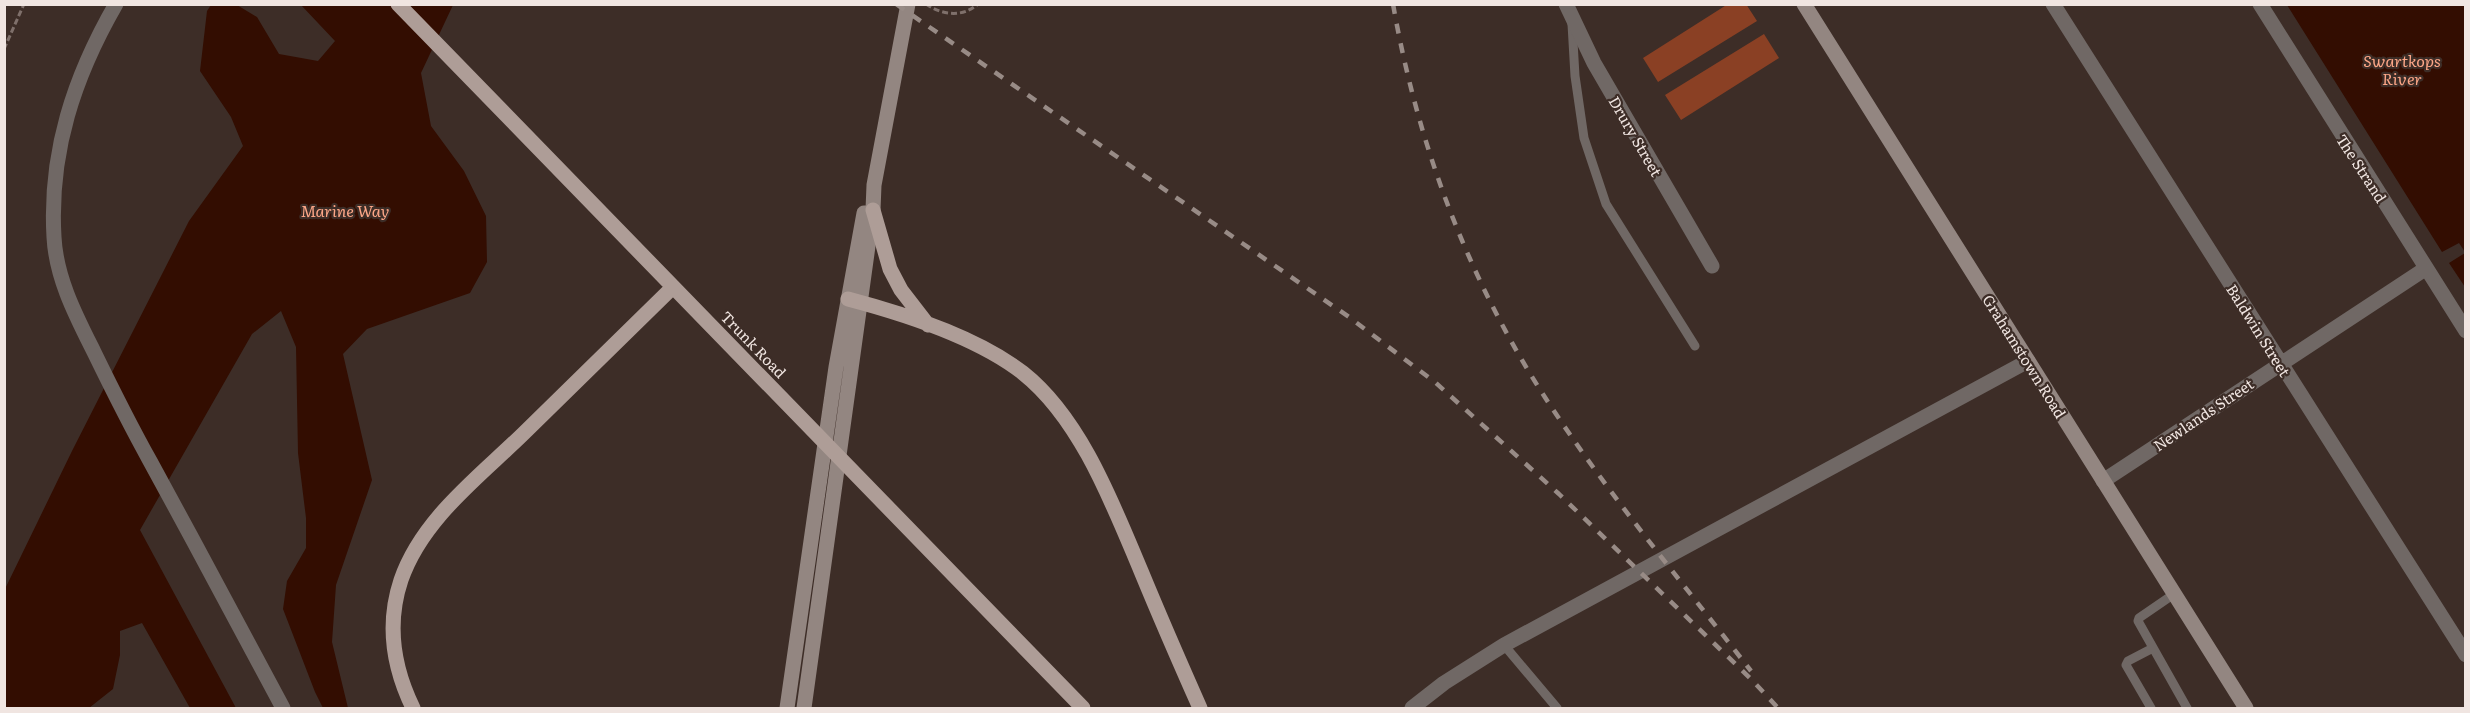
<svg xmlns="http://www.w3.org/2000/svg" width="2470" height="713" font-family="Literata,serif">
<rect width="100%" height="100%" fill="#3d2d27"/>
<path fill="#330d01" d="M211,5H237L257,17L279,54L318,61L335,41L301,5H453L421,73L431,126L464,171L486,216L487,262L470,293L367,329L343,354L372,480L336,585L332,642L348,708H323L315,692L283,609L287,581L306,548V518L298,453L296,347L281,311L252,334L140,530L236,708H190L142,623L120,631V655L113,689L89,708H5L4,591L72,451L189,221L243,146L231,117L200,71L207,11Z
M2287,5H2465V252L2459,243L2442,252Z
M2465,253V287L2449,263Z"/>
<path fill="#8a4024" d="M1728,4H1746L1757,21L1658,82L1643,58Z
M1764,34L1779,58L1681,120L1665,95Z"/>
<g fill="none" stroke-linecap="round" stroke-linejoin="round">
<path stroke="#7f706b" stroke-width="3" stroke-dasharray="6 3" stroke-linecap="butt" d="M926,4C942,15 962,18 978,4
M4,49L24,4"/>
<path stroke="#706865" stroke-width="9" d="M1572,24L1575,76L1584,138L1606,204L1695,346
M2174,594L2139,618L2138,621L2187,708
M1504,645L1557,708
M2151,708L2126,665L2128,661L2153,648"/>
<path stroke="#706865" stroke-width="15" d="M1566,4L1594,63L1712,266
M2053,4L2466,655
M2260,4L2466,331
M2103,481L2425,269"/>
<path stroke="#706865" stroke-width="15" d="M116,4C74,77 49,152 54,237C56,278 76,316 94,352C112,389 130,425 150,461C195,543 239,626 283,708
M1412,708L1444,683L1504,645L2028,361"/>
<path stroke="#938681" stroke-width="15" d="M1804,4L2246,708
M787,708L836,367L864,213
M804,708L873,210L874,185L908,4"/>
<path stroke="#ae9d97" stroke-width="15" d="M398,4L1083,708
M873,210L890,269L901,290L928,325
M848,299C905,314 977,337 1023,373C1081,419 1113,505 1141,571C1160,617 1180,663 1200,708
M413,708C393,667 386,625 401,580C422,519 479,477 523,434C573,385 623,336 673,287"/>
<path stroke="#988b86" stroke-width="4.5" stroke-dasharray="10 10" stroke-linecap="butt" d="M896,4L1349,317L1436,383L1559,494L1751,679L1778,708
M1393,4C1417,141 1465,271 1539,388C1602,487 1679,578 1751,671"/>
</g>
<g text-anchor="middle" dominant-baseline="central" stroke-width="4.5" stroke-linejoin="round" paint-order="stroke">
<g font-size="15" fill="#f0e5e1" stroke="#3d2d27">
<text transform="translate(1636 136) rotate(60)">Drury Street</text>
<text transform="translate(2362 168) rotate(57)">The Strand</text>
<text transform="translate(2259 330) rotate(58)">Baldwin Street</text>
<text transform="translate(754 344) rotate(46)">Trunk Road</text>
<text transform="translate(2025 356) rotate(58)">Grahamstown Road</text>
<text transform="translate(2203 414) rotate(-34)">Newlands Street</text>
</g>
<g font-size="16" font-style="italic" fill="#fca687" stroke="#3d2d27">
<text x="2402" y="60">Swartkops<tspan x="2402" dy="18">River</tspan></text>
<text x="345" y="210">Marine Way</text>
</g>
</g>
<rect width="2470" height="713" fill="none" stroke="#f0e5e1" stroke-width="12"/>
</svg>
